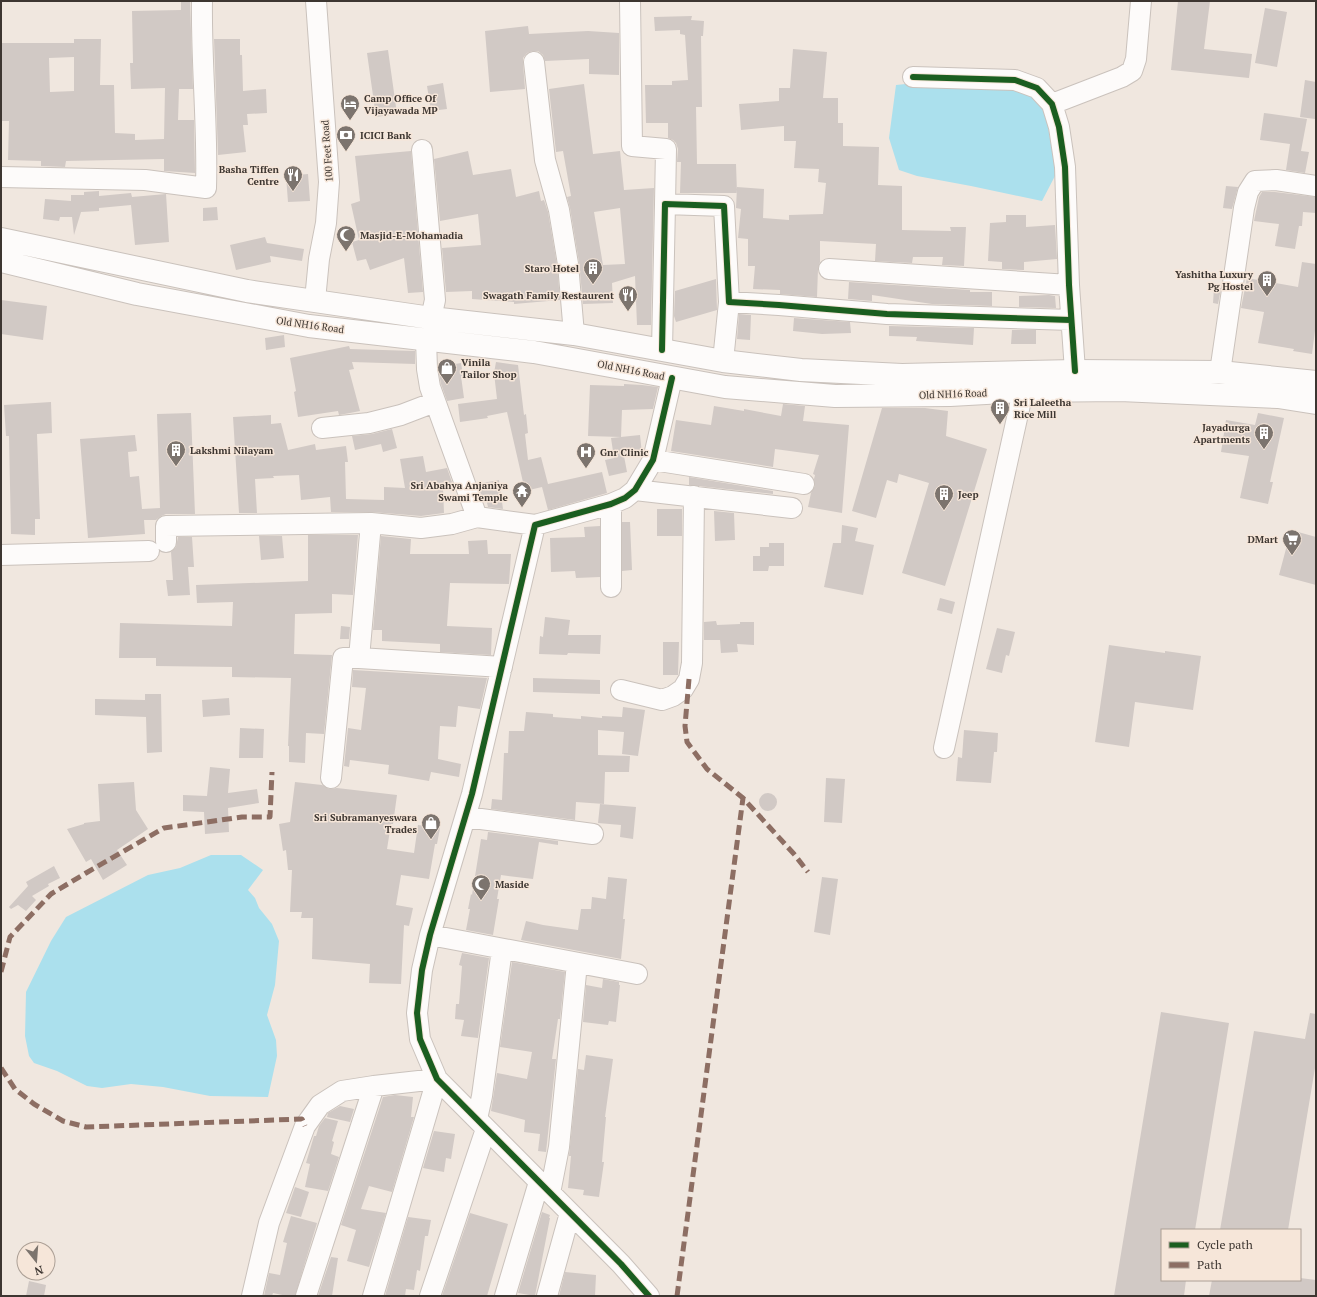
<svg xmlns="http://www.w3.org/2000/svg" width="1317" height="1297" font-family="'PT Serif',serif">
<rect width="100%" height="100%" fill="#f0e7df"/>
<path fill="#abe0ed" d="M925,82L1024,89L1037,99L1046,115L1056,174L1042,201L971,186L917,176L899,170L889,138L896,85Z
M211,855H241L263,870L248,890L255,898L259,908L272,924L279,941L275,985L267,1015L276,1040L277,1056L268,1097L210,1096L163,1087L131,1084L102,1088L87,1086L57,1071L34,1063L29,1056L25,1036L26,992L51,941L66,917L148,875L180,868Z"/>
<path fill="#d1c9c5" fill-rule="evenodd" d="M181,1H190L193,89H179L178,120H194L195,173L164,171V159L66,161L65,167L41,166V161L8,160L9,121H1V43H74V39H101L100,85H114L115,133L135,134V140L164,139L165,88L131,89L130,63H133L132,11L181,10ZM74,57V91L50,92L49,58Z
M1178,1H1210L1204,49L1252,54L1249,78L1171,70Z
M1265,8L1287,12L1277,67L1255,63Z
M692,16L691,20L704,21L703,36H701L702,107H696L697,164H736L737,193H680L681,162H677L678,149L676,143L673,140L668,138V123H646L645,85H672V81L688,80L685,35L680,34V30L655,31L654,17Z
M528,26L529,34L588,31L619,33V75L589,74V59L545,61L543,55L538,51H532L527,53L523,58V63L525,89L490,92L485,31Z
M214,39H240V55H242L243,91L266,89L267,113L247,114L248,125H243L246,152L218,155Z
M793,49L827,52L823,98H838V123H843V146L879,147L878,185L902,186V230L951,231L950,227H966L964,266L942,265L943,257H913L912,263L875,261L876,244L820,241V262L818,269L817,297L780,294V290L753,289L755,266H748V239L738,238L741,209L736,208L737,187L764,189L763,218L789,220V215L823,214L826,183L818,182L819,169L794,168L796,141H784V126L741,130L739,104L779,101V88H790Z
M388,50L397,114L376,117L367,53Z
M1305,80L1316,82L1315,119L1300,117Z
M443,83L447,109L431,111L427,86Z
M584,84L593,154L620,151L624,190L654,188L651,325H637L635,276L612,283L613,303L583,304L579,262L570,208L567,197L571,196L563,151L556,152L549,89ZM620,208L625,264L603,265L594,212Z
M1264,113L1307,119L1301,151L1309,152L1305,173L1286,170L1290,144L1260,140Z
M411,151L423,292L408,293L404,258L370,270L366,259L357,261L352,242L359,240L351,204L360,201L355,156Z
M468,151L473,175L511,169L516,197L539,191L541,201L544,200L548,212L557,265L560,300L514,304V302L472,299V291L446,292L442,248L481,245L478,214L440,221L434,159Z
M308,174L310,201L288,202L286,176Z
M1226,186L1238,187L1232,209L1223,208Z
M99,191V196L131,193L132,197L166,194L169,242L135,245L131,205L99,208V211L81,212L74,235L72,217H60L59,221L43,219L45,199L71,201V195H84V192Z
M1262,192H1275L1316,197V213L1303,212L1302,226H1299L1295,249L1275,246L1279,224L1254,221L1259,197Z
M217,207L218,220L203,221V208Z
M1006,215H1026V227L1055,225L1057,259L1024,262V270H1023L1002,269V262L988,261L990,223L1006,222Z
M265,237L267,243L304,249L302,261L270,256L271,262L236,270L230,245Z
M1302,262L1316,264V323L1312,354L1293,351L1294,349L1258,343L1264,312L1241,308L1247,278L1298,287Z
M716,279L717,310L676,322L674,316L675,291Z
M849,282L970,290V292H992V306L932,304L872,295V301L848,299Z
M1214,288H1221L1218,304L1213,303Z
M1049,295L1055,296L1056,308L1019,307V296Z
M1,300L47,306L43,340L1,334Z
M739,314L751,315L750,340L737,339Z
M794,318L850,322L851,333L822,334L793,331Z
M889,326L974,328L973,345L916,341L917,337L889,336Z
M1012,330H1036V344H1011Z
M284,335L285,347L266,350L265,338Z
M349,346L350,349L415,351V364L352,362L354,369L349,370L360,411L350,413L339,415L338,411L298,417L294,392L296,391L290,358Z
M496,362L518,365L524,415L526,414L528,433L525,434L528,460L541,457L548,484L602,472L607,493L548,510L542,487L525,491L507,412L487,416L488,418L460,422L458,404L497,399L494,373Z
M461,363L463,375L461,376L464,398L447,401L441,384L438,367Z
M624,384L642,385L658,387L653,409L622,410L621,437L588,436L590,385L624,386Z
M51,402L52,433L37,434L40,519H35V535L11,534L9,436H6L4,405Z
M783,404L805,406L803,421L849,425L842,513L808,507L811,493L815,486L814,479L815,475L813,474L819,455L775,449L773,467L671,451L676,420L711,425L714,406L744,411V409L781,416Z
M882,408H925L948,411L946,436L987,449L945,586L902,573L929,483L899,474L897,483L887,480L876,518L852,511Z
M191,413L195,514H166L161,516L156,520H144L145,534L88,538L80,439L135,435L137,451L128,452L130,477L139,476L142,509L160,508L157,414Z
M1258,413L1284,418L1270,482H1273L1268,504L1240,498L1249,456L1221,452L1226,420L1255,425Z
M271,415V424L281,423L288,450L315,444L316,450L346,446L348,462H345L346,499L384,500V487L405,488L400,459L423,456L426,472L447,468L453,485L443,488L444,513L421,516L372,512H331L330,497L301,500L299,475L273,476L274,478L255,479L257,513H239L233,417Z
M392,429L397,448L383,452L381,444L355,450L352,436L372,434Z
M640,435L642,454L624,456L627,472L609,476L605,460L619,457L614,458L611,438Z
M689,477L773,491V494L689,485Z
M499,480L503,509L488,507L486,498L483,499L477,484Z
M657,509H682V536H657Z
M714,511L734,513L735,540L715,541Z
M622,522H630L632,570L622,571Z
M842,525L858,528L855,541L874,545L863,595L824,587L833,543H841Z
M600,526V577L576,578L575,571L551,572L550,538L585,537L584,527Z
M1291,530L1316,537V585L1279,575Z
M308,535H358L353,595L332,594V613L295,614L294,654L332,655L324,734L306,733L305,763L289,762V746H288L291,678L232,677V667L156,666V658H119L120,623L232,626L233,602L197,603L196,585L308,581Z
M259,536H282L284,558L261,560Z
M381,536L411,539L410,554H469L468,541L487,540L488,554H511L509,584L450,583L447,626L492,628L491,655L440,652V644L382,641V630H373Z
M178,537H192L194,567H188L190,595L168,596L166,580H173L171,552L176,547Z
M769,543H784V566H769L768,571H753V556H760V547H769Z
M940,598L955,602L952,614L937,610Z
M545,617L570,620L568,635H601L600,654L568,653L567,655L539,654L540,636L543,637Z
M716,621L717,625L740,624V622H754V645L737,644L738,652L721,653L720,640H704V622Z
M341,626L350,627L349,639H340Z
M997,628L1015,632L1009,656L1006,655L1002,673L986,669Z
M663,642H679L678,675H663Z
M1109,645L1165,653V651L1201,656L1193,710L1135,702L1129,747L1095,742Z
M353,670L487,678L480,709L458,706L456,727L440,726L438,759L461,764L459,777L431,772L429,781L388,774L389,765L350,760L349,767L344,766L348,728L361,730L366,688L352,687Z
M533,678L600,680V694L533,692Z
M145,694H161L162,752L147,753L146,717L95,715V699L145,700Z
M229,698L230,715L203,717L202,700Z
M623,707L645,710L638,756L622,754L624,732L598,730V755L630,756L629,772H605L604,804L576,802L575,820L491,809L492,799L502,800L504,753H508L509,731H524L526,712L553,714V717L581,719V716L602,718V716L622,717Z
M240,728L264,729L263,758H239Z
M964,730L998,733L997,752H994L991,783L956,781L958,757L962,758Z
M210,767L230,769L228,793L257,789L259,803L228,808L229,832L205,834L204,812L183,811V795L207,796Z
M826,778L845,779L842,823L824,822Z
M134,782L136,810L148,829L117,850L127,865L103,880L91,859L86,862L67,829L84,824V823L100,821L98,784Z
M295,782L322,785L329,789L337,788L397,795L393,824H391L387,849L414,853L418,825L440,828L437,844H435L429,879L401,875L396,905L413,908L409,926L404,925L401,984L369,983L370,964L312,959L313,918H301L302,912H290L292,870H288L286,850L283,851L279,824L290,822Z
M759 802a9 9 0 1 1 18 0a9 9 0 1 1-18 0Z
M600,804L636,807L633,839L620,837L621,825L598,823Z
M488,832L558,841V845L539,842L533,879L501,875L497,899H499L493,935L466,930L470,909H468L471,894L472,895L481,839L487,840Z
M54,866L60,878L48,884L49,886L32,896L36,900L26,911L18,905L11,909L9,907L28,886L26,882Z
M608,877L627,879L623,919H625L621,959L521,940L526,921L543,925L578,930L581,909H591L592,897L606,899Z
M822,877L838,879L830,935L814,932Z
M462,953L489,958L478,1038L461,1036L464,1020L455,1019L456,1004H459L462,966L459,965Z
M512,962L565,972L560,1019H558L552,1059H556L546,1152L538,1151L540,1134L524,1132L525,1120L491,1111L497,1073L527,1079L532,1052L500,1047Z
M603,979L619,982V985H620L616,1022L609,1021L608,1025L583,1022L586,985L602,988Z
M1161,1012L1229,1023L1195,1230H1162V1280H1186L1184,1296H1114Z
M1310,1013L1316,1014V1062L1288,1230H1220L1254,1031L1305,1039Z
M586,1055L613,1059L605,1117H606L602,1162H604L599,1197L583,1195L584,1190L568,1188L571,1156H569L578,1069L584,1070Z
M395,1095L413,1097L411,1117H414L392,1192L369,1186L361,1209L386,1213L369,1267L347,1261L356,1230L341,1225L383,1097Z
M340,1106L354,1109L350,1122L327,1117L328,1113Z
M325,1118L338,1121L332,1141L334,1142L331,1154L339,1157L328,1191L305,1187L310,1164L306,1163L314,1136H316L319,1126Z
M434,1131L455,1134L451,1159L446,1158L444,1172L423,1168Z
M295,1187L309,1192L301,1217L286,1213Z
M542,1212L550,1215L549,1218H550L535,1296L518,1293Z
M470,1213L508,1224L487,1296H442Z
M291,1216L317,1223L295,1296H287L273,1293L272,1296H264L269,1273L280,1275L287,1243L283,1242Z
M408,1217L431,1220L428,1236H425L420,1271L417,1270L414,1290L406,1289L405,1296H385Z
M331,1257L338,1258L332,1296H318Z
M565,1272L596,1275L595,1296H559Z
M1300,1278L1316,1280V1296H1209L1212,1280H1300Z
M29,1281L46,1285L44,1296H26Z"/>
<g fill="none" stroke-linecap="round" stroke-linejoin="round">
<defs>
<path id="minor" d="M630,1L632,146L666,149L665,204
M534,62L545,160L559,210L568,264L574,334
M913,77L1015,80L1037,88L1052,104L1059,127L1065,167L1069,285L1075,371
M1052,104L1122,77L1132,71L1136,59L1141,1
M422,150L435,300L431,318
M1,177L145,180L206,188C208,126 201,63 202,1
M829,269L1069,285
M315,300L319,259L326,223L329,182L316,1
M426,339L427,369L430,387L477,517
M662,350L665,204L724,206L729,302L779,305L887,314L1071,320
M723,361L729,302
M1220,372L1244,208L1248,192L1255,181L1276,180L1316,186
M322,428L369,423L401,415L435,402
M653,460L804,484
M635,490L792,508
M611,504V587
M166,542V526L371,523L421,528L452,524L477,517L535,525
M1,555L149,551
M359,658L502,667
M621,690L662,700L673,696L683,689L689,679L692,663L694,496
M944,748L1023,391
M331,778L343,658H359L371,523
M466,817L593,834
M430,935L637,974
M477,1119L482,1096L502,949
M550,1193L559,1147L577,963
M252,1296L269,1223L305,1126L320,1105L342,1091L374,1086L437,1079L373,1296
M306,1296L374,1086
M430,1296L486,1129
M505,1296L539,1182
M547,1296L570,1213
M649,1296L621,1264L437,1079L420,1039L417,1013L422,970L430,935L472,794L535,525L611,504L625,498L635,490L653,460L672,378"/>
<path id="major" d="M1,239L247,291L431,318L574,334L723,361L801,370L902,375L1075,371L1220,372L1316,382
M1,261L137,294L309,326L534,352L725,387L835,396L950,395L1023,391L1120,390L1278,397L1316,403"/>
</defs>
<use href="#minor" stroke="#cac2bc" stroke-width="22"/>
<use href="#major" stroke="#cac2bc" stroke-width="24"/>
<use href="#minor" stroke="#fdfbfa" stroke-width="20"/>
<use href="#major" stroke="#fdfbfa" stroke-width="22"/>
<path stroke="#8d6e63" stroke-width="5" stroke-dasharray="10 5" stroke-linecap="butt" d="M689,679L685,726L687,742L707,769L743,798L794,854L808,872
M1,972L10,937L51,894L86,873L164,828L242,817H270L272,772
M1,1068L15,1089L34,1104L63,1121L86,1127L302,1119L305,1126
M677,1296L743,798"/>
<defs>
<path id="cycleway" d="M913,77L1015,80L1037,88L1052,104L1059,127L1065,167L1069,285L1075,371
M662,350L665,204L724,206L729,302L779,305L887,314L1071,320
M649,1296L621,1264L437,1079L420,1039L417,1013L422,970L430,935L472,794L535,525L611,504L625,498L635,490L653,460L672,378"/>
</defs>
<use href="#cycleway" stroke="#f6e6d9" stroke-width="8"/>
<use href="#cycleway" stroke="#1b5e20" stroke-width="6"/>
</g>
<defs>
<symbol id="hotel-pin" viewBox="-11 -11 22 30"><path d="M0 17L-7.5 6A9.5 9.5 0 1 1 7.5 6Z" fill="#7c746e" stroke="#f6e6d9"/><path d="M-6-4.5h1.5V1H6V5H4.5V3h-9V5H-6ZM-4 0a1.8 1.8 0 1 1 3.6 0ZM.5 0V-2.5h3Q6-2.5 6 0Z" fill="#fff"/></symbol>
<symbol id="bank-pin" viewBox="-11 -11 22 30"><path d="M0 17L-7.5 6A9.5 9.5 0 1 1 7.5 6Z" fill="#7c746e" stroke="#f6e6d9"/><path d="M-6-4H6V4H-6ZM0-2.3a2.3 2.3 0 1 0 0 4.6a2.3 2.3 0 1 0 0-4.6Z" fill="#fff"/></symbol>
<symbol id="restaurant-pin" viewBox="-11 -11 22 30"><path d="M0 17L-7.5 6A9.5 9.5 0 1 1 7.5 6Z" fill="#7c746e" stroke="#f6e6d9"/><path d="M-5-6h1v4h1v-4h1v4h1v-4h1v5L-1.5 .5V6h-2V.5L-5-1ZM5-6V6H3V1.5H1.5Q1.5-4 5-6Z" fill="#fff"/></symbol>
<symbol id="mosque-pin" viewBox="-11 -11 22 30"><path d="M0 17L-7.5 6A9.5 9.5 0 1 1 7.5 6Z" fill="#7c746e" stroke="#f6e6d9"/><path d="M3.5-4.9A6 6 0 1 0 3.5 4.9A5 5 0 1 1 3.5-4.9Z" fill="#fff"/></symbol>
<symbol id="building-pin" viewBox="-11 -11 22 30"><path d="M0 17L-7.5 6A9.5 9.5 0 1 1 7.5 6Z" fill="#7c746e" stroke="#f6e6d9"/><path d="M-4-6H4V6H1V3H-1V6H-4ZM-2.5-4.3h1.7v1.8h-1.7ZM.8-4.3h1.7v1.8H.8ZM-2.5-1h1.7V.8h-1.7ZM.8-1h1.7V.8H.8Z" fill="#fff"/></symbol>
<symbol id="shop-pin" viewBox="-11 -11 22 30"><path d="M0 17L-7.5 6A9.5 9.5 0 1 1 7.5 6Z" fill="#7c746e" stroke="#f6e6d9"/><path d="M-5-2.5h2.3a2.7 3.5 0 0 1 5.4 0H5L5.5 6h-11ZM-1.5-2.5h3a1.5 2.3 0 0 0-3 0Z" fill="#fff"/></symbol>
<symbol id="hospital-pin" viewBox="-11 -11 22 30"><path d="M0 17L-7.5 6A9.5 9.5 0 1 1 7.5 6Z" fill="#7c746e" stroke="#f6e6d9"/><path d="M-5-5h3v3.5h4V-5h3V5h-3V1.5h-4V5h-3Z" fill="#fff"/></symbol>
<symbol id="temple-pin" viewBox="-11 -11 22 30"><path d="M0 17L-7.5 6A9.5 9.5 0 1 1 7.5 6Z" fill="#7c746e" stroke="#f6e6d9"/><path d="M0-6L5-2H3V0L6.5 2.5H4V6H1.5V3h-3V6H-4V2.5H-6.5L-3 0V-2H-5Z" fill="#fff"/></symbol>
<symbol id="supermarket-pin" viewBox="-11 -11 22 30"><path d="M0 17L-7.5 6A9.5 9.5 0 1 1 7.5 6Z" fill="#7c746e" stroke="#f6e6d9"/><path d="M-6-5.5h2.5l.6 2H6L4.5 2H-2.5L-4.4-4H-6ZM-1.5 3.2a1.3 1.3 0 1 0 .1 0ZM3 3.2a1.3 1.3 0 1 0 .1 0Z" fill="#fff"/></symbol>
</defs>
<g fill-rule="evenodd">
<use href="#hotel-pin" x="339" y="93" width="22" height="30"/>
<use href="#bank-pin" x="335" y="124" width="22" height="30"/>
<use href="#restaurant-pin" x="282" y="164" width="22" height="30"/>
<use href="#mosque-pin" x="335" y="224" width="22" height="30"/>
<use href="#building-pin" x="582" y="257" width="22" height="30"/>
<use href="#building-pin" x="1256" y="269" width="22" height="30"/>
<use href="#restaurant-pin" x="617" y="284" width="22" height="30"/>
<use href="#shop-pin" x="436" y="357" width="22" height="30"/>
<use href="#building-pin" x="989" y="397" width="22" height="30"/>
<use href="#building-pin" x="1253" y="422" width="22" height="30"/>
<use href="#building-pin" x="165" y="439" width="22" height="30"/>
<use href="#hospital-pin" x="575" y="441" width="22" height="30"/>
<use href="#temple-pin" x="511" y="480" width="22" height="30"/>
<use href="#building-pin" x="933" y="483" width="22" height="30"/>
<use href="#supermarket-pin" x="1281" y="528" width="22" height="30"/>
<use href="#shop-pin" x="420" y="812" width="22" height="30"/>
<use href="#mosque-pin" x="470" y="873" width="22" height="30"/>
</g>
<g text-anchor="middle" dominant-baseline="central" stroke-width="3" stroke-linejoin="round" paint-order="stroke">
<g font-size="10" font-weight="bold" fill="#3d3631" stroke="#f6e6d9" text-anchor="start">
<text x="364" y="98">Camp Office Of<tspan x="364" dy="12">Vijayawada MP</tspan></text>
<text x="360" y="135">ICICI Bank</text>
<text x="279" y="169" text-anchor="end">Basha Tiffen<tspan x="279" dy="12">Centre</tspan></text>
<text x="360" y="235">Masjid-E-Mohamadia</text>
<text x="579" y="268" text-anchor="end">Staro Hotel</text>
<text x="1253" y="274" text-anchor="end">Yashitha Luxury<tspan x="1253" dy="12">Pg Hostel</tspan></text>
<text x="614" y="295" text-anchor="end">Swagath Family Restaurent</text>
<text x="461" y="362">Vinila<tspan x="461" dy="12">Tailor Shop</tspan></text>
<text x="1014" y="402">Sri Laleetha<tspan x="1014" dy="12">Rice Mill</tspan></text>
<text x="1250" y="427" text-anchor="end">Jayadurga<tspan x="1250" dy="12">Apartments</tspan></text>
<text x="190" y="450">Lakshmi Nilayam</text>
<text x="600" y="452">Gnr Clinic</text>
<text x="508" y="485" text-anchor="end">Sri Abahya Anjaniya<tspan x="508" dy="12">Swami Temple</tspan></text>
<text x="958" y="494">Jeep</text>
<text x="1278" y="539" text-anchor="end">DMart</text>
<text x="417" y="817" text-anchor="end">Sri Subramanyeswara<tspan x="417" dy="12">Trades</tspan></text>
<text x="495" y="884">Maside</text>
</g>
<g font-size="10" fill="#3d3631" stroke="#f6e6d9">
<text transform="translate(327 151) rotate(-94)">100 Feet Road</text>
<text transform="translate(310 325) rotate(8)">Old NH16 Road</text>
<text transform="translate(631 370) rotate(11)">Old NH16 Road</text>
<text transform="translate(953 394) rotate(-2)">Old NH16 Road</text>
</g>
</g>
<rect width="1317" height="1297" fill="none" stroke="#3d3631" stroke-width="4"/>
<rect x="1161" y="1229" width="140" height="52" fill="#f6e6d9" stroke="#aca096"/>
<rect x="1169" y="1242" width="20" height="6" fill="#1b5e20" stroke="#aca096"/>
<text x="1197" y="1249" font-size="12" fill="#3d3631">Cycle path</text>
<rect x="1169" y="1262" width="20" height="6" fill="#8d6e63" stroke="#aca096"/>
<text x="1197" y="1269" font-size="12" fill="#3d3631">Path</text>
<g transform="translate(36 1261) rotate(163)"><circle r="19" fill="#f6e6d9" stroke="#aca096"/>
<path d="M0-3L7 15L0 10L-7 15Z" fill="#7c746e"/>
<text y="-6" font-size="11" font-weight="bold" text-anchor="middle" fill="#3d3631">N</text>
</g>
</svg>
